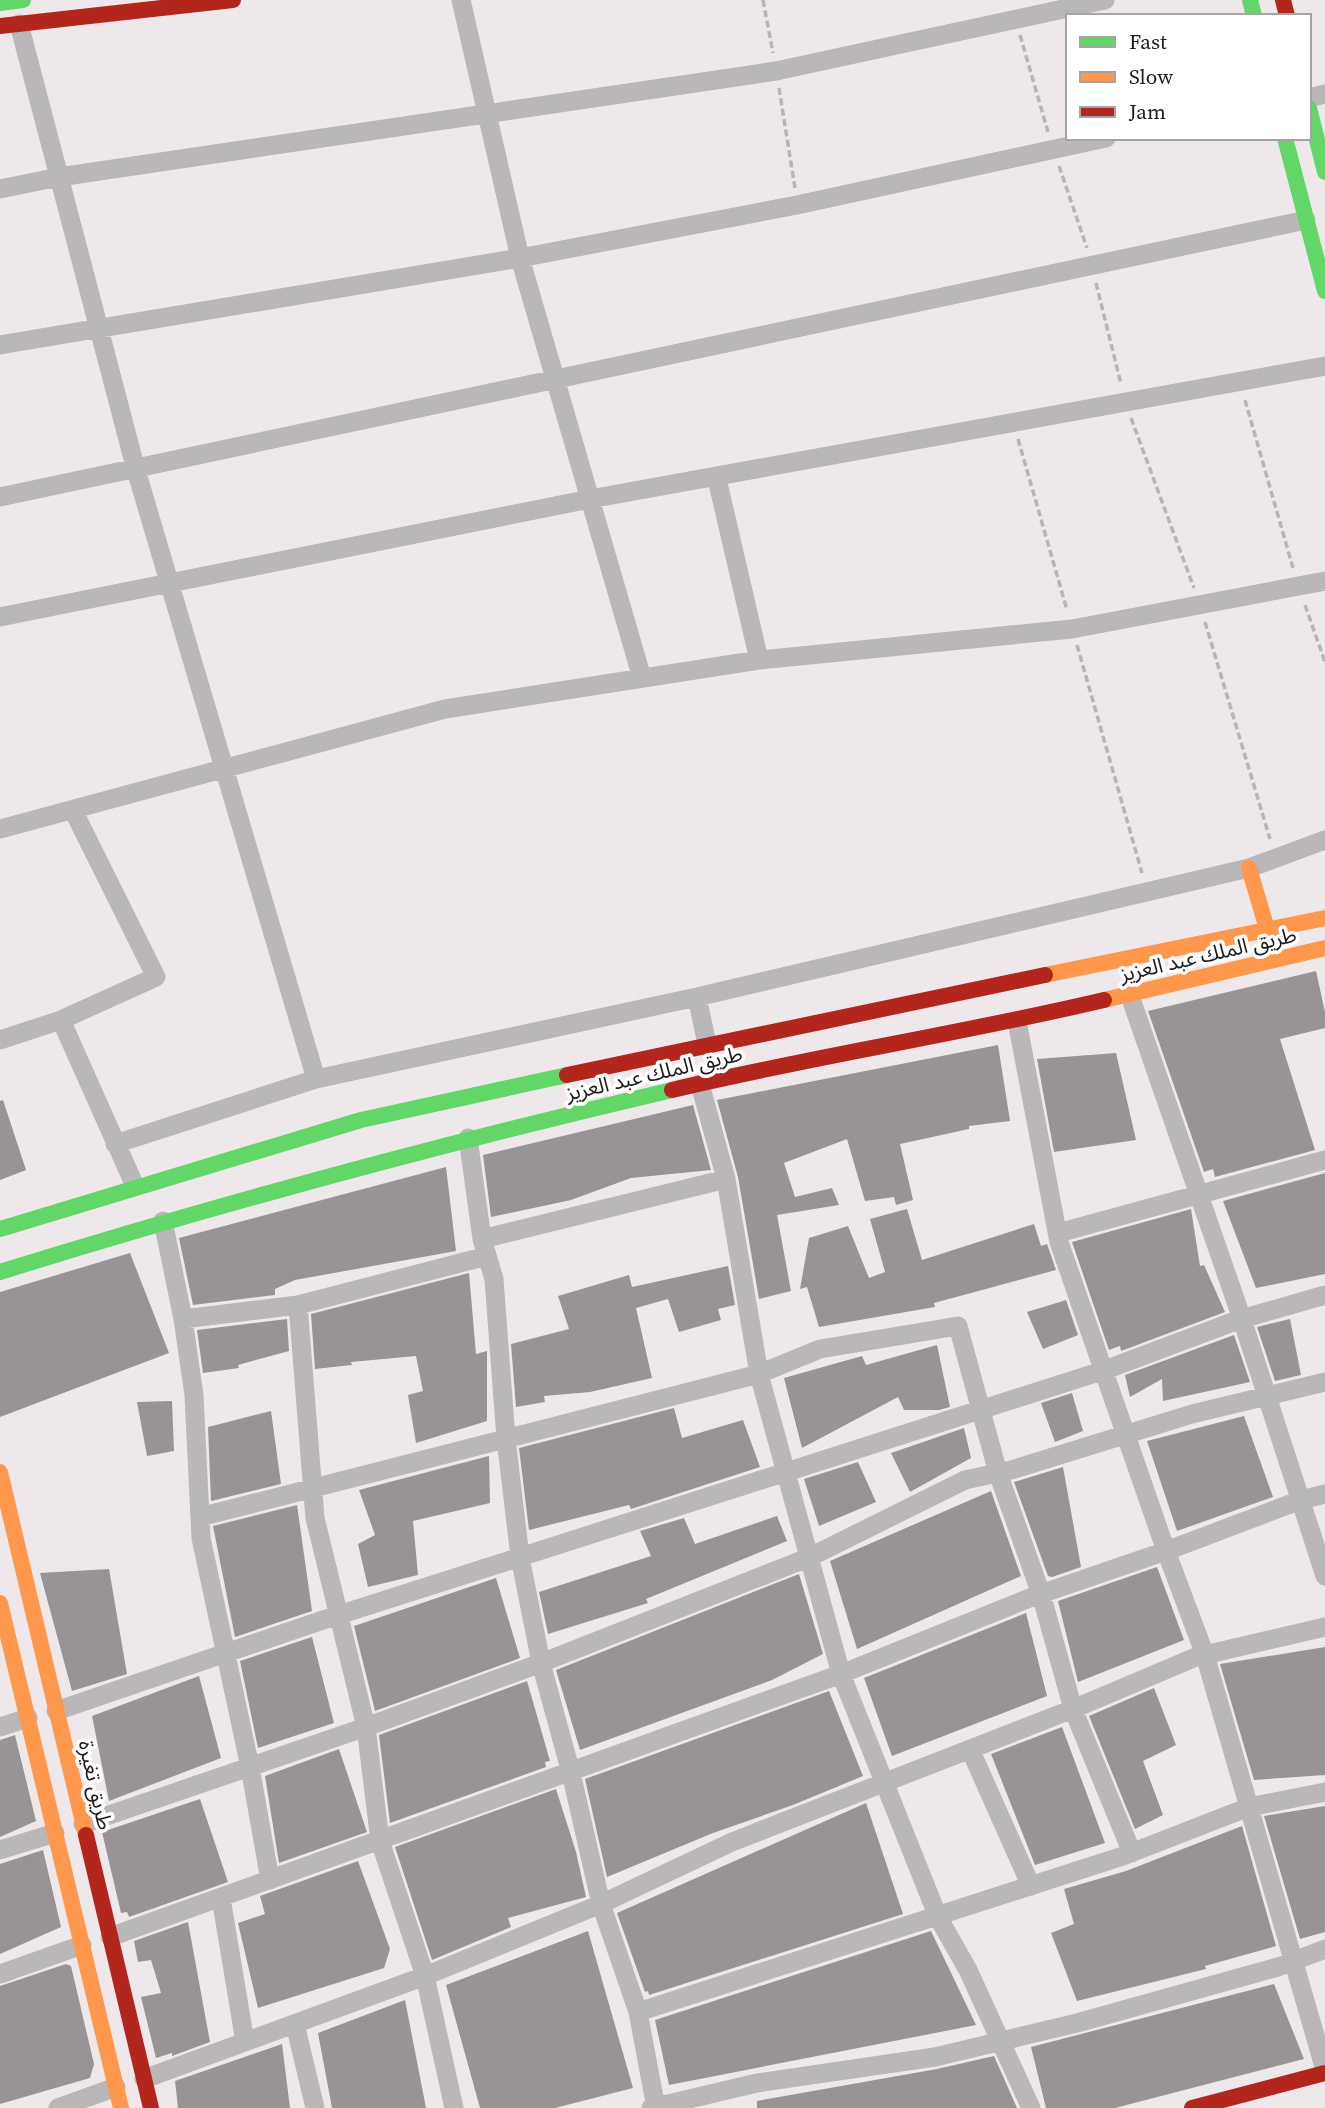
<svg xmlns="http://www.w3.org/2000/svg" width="1325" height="2108" font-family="'Source Serif 4','Noto Sans Arabic',serif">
<rect width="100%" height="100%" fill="#eee8eb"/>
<path fill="#989496" d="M1316,971L1325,1012V1028L1280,1039L1315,1150L1215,1177L1213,1169L1204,1172L1148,1011Z
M998,1045L1010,1121L969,1126V1129L900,1144L913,1200L896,1205L894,1197L865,1201L847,1139L784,1163L795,1197L832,1188L839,1205L777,1215L791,1291L759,1299L738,1177L717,1100Z
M1116,1053L1136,1140L1054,1152L1037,1059Z
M3,1100L26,1170L0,1180V1101Z
M693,1105L711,1170L631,1178L571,1200L491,1217L483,1155Z
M446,1167L456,1251L295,1280L275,1289V1295L193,1305L179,1238Z
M1325,1173V1274L1256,1288L1223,1201Z
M907,1209L922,1260L1034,1224L1041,1246L1047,1244L1056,1270L934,1303L935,1307L819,1327L807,1287L800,1289L809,1238L848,1226L869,1278L885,1272L870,1219Z
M1191,1209L1200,1266L1204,1265L1225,1312L1121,1351L1120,1346L1109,1350L1072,1242Z
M130,1253L169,1353L0,1417V1292Z
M728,1266L735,1305L718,1309L721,1320L679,1332L668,1299L636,1308L652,1378L590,1392L544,1396L545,1402L516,1407L511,1344L569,1329L558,1296L629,1275L632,1287Z
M469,1273L476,1354L487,1351V1421L416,1443L408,1395L423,1391L416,1356L351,1362L352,1365L315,1369L311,1314Z
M1066,1300L1078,1335L1043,1349L1027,1312Z
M287,1319L289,1351L238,1365L239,1368L203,1373L197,1330Z
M1290,1319L1301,1375L1275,1381L1257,1327Z
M1234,1335L1250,1382L1163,1401L1162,1379L1130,1397L1125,1375Z
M937,1345L950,1407L939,1410H904L898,1397L802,1448L784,1378L862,1356L866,1365Z
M1072,1393L1083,1431L1055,1442L1041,1403Z
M172,1401L174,1451L147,1456L137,1402Z
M674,1408L682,1438L743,1420L760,1467L631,1509L629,1505L529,1530L519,1448Z
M271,1411L281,1484L211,1501L208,1427Z
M1244,1416L1273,1497L1177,1531L1147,1441Z
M964,1428L971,1458L910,1492L891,1453Z
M489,1456L490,1503L413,1521L418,1575L368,1587L358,1544L375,1535L359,1490Z
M858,1462L876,1502L819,1526L804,1479Z
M1063,1467L1081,1567L1052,1577L1048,1576L1014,1482Z
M991,1491L1021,1576L857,1649L830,1561Z
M297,1505L312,1611L235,1637L213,1526Z
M777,1516L787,1541L646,1599L648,1603L548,1634L539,1592L651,1556L640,1531L684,1518L695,1544Z
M1157,1567L1184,1640L1078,1682L1058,1601Z
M109,1569L127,1674L72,1691L40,1573Z
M799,1574L823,1654L772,1680L580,1750L556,1670Z
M496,1578L520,1658L375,1711L354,1626Z
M1026,1613L1047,1696L892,1756L864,1678Z
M312,1637L334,1723L258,1748L240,1661Z
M1325,1647V1775L1254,1780L1220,1664Z
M199,1676L221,1758L109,1801L92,1716Z
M527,1681L550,1761L545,1762L546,1767L390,1823L379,1735Z
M1154,1688L1176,1745L1143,1761L1163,1815L1135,1829L1089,1716Z
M829,1691L863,1776L793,1805L713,1833L607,1877L585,1779Z
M1062,1727L1105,1843L1035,1865L991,1754Z
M15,1735L36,1821L0,1837V1740Z
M339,1749L367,1832L279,1863L265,1776Z
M556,1789L576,1852L586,1897L508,1918L511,1927L432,1960L395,1847Z
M200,1799L228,1882L129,1917L127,1912L121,1913L102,1832Z
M866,1803L903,1914L649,1995L648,1991L645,1992L617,1913Z
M1325,1806V1932L1300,1939L1264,1816Z
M1242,1826L1276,1946L1205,1966L1206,1969L1077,2001L1051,1933L1074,1924L1064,1889L1126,1871Z
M43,1850L61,1927L0,1954V1864Z
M358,1861L390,1949L384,1968L258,2008L238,1923L265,1914L260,1896Z
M188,1922L210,2042L172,2056V2053L156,2058L141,1997L161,1993L151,1960L138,1962L134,1941Z
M588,1931L633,2088L555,2108H480L446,1985Z
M931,1931L976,2025L669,2085L655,2020Z
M66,1964L71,1966L94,2064L90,2078L0,2104V1986Z
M1274,1984L1304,2059L1115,2108H1046L1031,2047Z
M405,2000L426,2108H332L318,2033Z
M282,2044L290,2108H178L175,2081Z
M994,2056L1017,2108H757V2101L937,2069Z"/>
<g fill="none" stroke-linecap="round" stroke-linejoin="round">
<path stroke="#b8b5b6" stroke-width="3.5" stroke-dasharray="7 3.5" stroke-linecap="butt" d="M763,0L773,53
M1020,35L1048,132
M779,88L795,188
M1059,166L1087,248
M1096,283L1121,384
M1245,400L1293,568
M1131,418L1194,588
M1018,439L1067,610
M1305,605L1325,662
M1205,622L1270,839
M1077,645L1142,873"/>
<path stroke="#b9b7b8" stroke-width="19" d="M461,0L520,258L642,678
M19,24L136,470L316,1079
M1309,98L1325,94
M0,189L59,177L776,71L1105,0
M0,345L520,258L797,205L1106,138
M717,479L759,660
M0,497L1306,220
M0,617L590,499L1325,366
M0,829L445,709L759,660L1072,629L1325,581
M1129,993L1242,1319L1325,1576
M697,997L707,1044
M61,1020L135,1186
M1017,1021L1059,1242L1166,1551L1205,1655L1325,2070
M0,1040L61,1020L156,977L73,810
M700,1084L726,1179L759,1374L841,1674L938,1917L968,1970L1031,2108
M468,1138L482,1239L494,1279L506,1439L520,1557L541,1663L571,1773L601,1904L638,2012L656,2108
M115,1144L316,1079L697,997L1249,868L1325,840
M163,1221L183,1319L194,1395L201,1538L250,1767L270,1880
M1058,1233L1325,1160
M482,1239L726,1179
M298,1305L315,1518L366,1727L380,1841L425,1976L454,2108
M183,1319L298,1305L487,1256
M200,1517L759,1374L820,1349L958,1326L998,1473L1041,1594L1073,1709L1132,1853
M56,1711L323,1620L1105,1370L1238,1320L1325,1295
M0,1727L28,1718
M970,1749L1031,1886
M83,1824L366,1727L541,1663L810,1557L965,1480L1011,1470L1192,1414L1325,1382
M0,1850L55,1833
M221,1898L245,2042
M110,1937L841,1674L1032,1597L1166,1551L1301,1500L1325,1494
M0,1974L82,1945
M638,2012L1123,1856L1249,1807L1325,1792
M295,2024L315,2108
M144,2079L425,1976L601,1904L732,1842L1073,1709L1196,1657L1325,1627
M58,2108L116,2087
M651,2108L757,2083L935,2057L1077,2023L1278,1967L1325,1949"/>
<path stroke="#63d668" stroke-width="16" d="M1250,0L1254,16
M0,3L23,0
M1309,108L1325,172
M1285,138L1325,291
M0,1229L361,1120L567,1075
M0,1272C222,1203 446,1143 672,1090"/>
<path stroke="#ff974d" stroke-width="16" d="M1249,868L1267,929
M1045,975L1325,918
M1104,1000L1325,948
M0,1472L86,1835
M0,1603L121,2108"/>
<path stroke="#b3261e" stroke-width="16" d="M1283,0L1287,16
M0,26L233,0
M567,1075L1045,975
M672,1090C815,1056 960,1034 1104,1000
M86,1835L151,2108
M1192,2108L1325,2073"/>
</g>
<g text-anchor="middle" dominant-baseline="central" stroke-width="7" stroke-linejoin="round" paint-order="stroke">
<g font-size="21" fill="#1e1b1d" stroke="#fff">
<text transform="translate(1208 954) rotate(-13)">طريق الملك عبد العزيز</text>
<text transform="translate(654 1073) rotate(-13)">طريق الملك عبد العزيز</text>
<text transform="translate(96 1785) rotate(77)">طريق تغيرة</text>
</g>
</g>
<rect x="1066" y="14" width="245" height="126" fill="#ffffff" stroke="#a5a4a5" stroke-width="2"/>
<rect x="1080" y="37" width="35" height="10" fill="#63d668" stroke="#a5a4a5" stroke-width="2"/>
<text x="1129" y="49" font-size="21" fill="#1e1b1d">Fast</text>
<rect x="1080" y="72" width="35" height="10" fill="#ff974d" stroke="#a5a4a5" stroke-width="2"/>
<text x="1129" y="84" font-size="21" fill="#1e1b1d">Slow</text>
<rect x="1080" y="107" width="35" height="10" fill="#b3261e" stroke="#a5a4a5" stroke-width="2"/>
<text x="1129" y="119" font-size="21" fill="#1e1b1d">Jam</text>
</svg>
